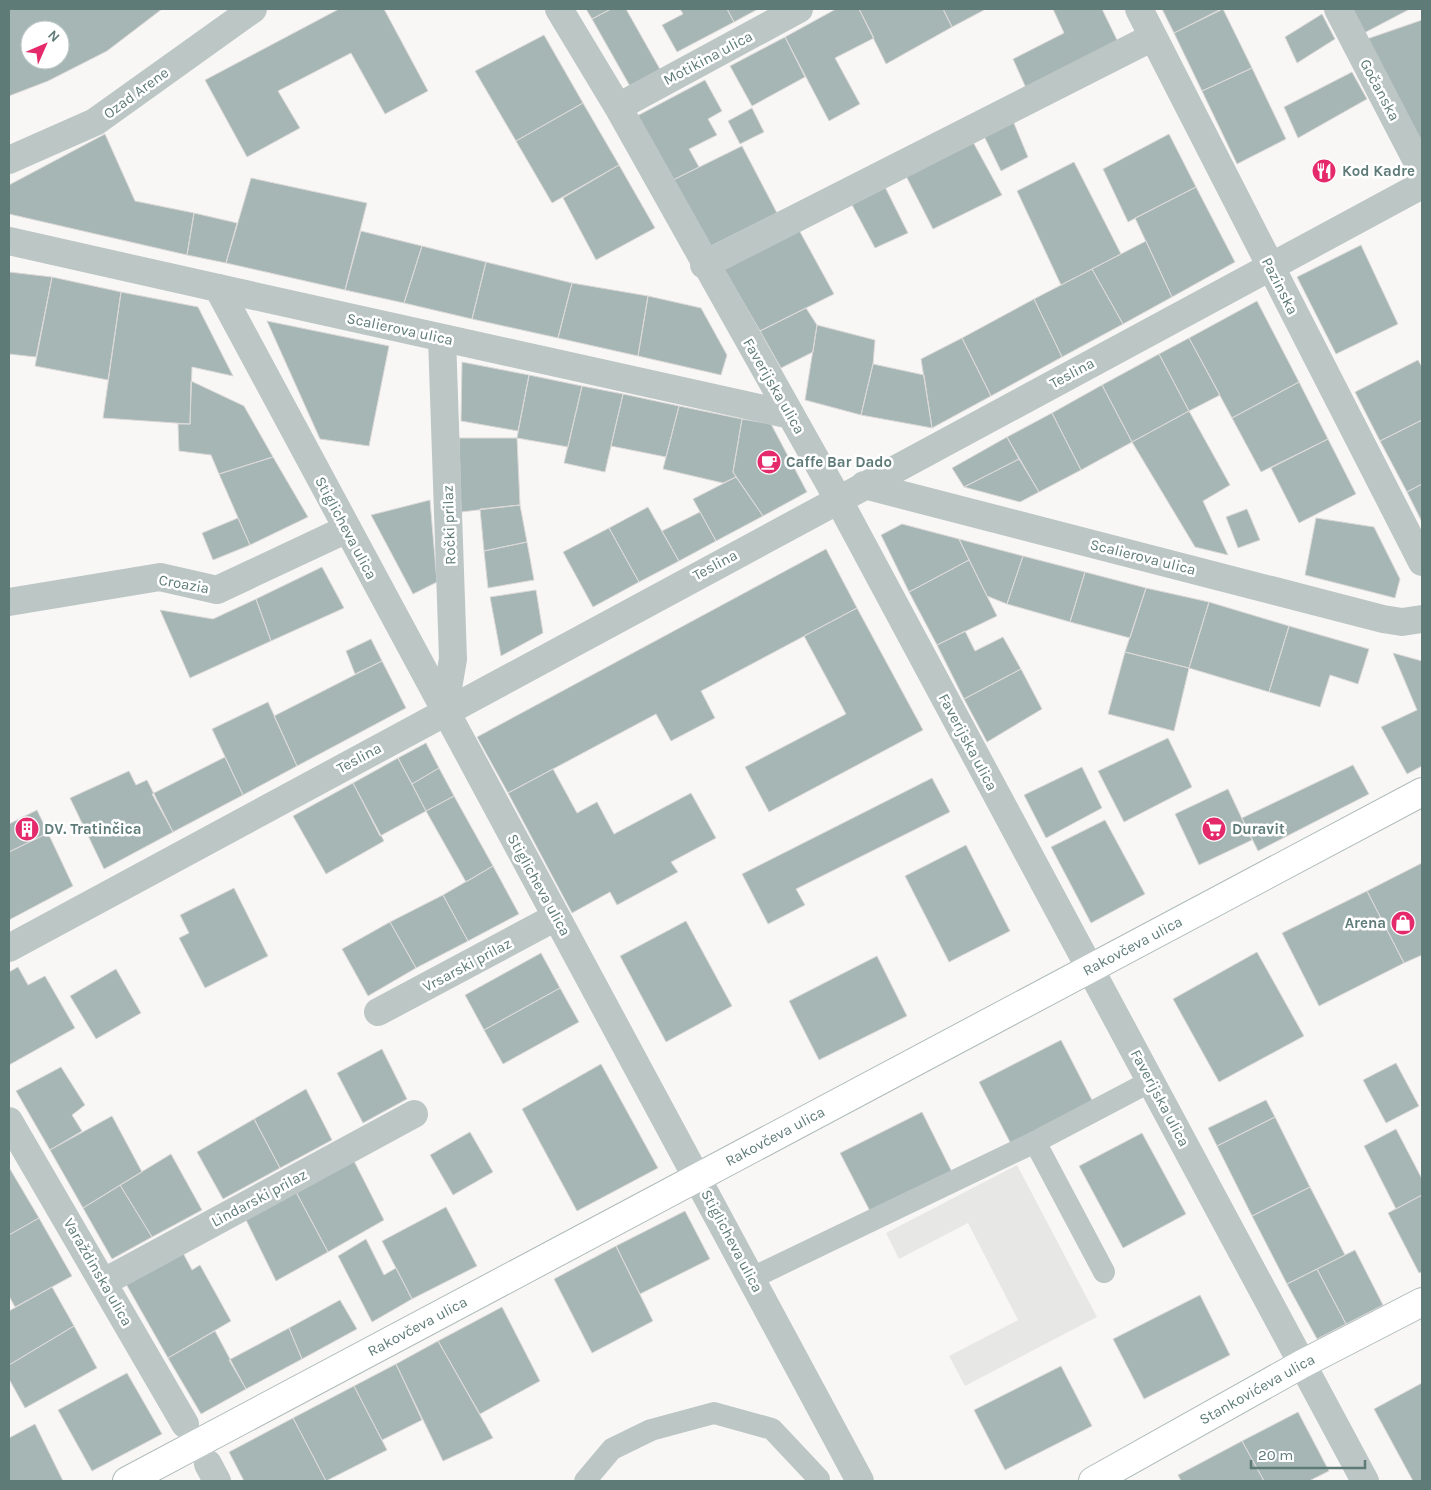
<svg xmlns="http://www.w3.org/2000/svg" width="1431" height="1490" font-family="Karla,sans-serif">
<rect width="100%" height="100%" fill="#f9f7f6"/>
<path fill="#e7e8e6" d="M1017,1165L1097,1317L965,1386L949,1356L1018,1320L968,1223L899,1259L886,1233Z"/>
<path fill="#a6b6b4" stroke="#dbd9d8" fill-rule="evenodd" d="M9,9H162L107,51L48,81L9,96ZM30,30H60V60H30Z
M339,9H384L428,91L385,114L351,53L278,91L300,128L247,157L205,80Z
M586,9H611L592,19Z
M611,9H626L661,71L631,88L592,19Z
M680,9H727L734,22L677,52L662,25L683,14Z
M727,9H758L734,22Z
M836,9H859L874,38L835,58L860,104L829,121L785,37Z
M859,9H943L952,27L886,64Z
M943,9H986L952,27Z
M1053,9H1102L1118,42L1026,88L1013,59L1064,33Z
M1162,9H1221L1174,33Z
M1223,9L1252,68L1202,91L1174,33Z
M1351,9H1407L1408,10L1364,33Z
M1322,14L1335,39L1297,63L1285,37Z
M1422,20V144L1367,39Z
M544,35L583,103L516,141L475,71Z
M785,37L805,77L752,106L730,66Z
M1252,68L1286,139L1237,164L1202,91Z
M1352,72L1367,99L1298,138L1284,107Z
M705,80L722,111L708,119L717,135L689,149L699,167L673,180L637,116Z
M583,103L619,165L552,203L516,141Z
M752,108L764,132L740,144L728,121Z
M1013,121L1028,157L1001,171L984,136Z
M105,134L135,201L194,213L187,255L9,214V185Z
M1169,134L1196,187L1128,222L1103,169Z
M973,142L1002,195L933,229L906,176Z
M742,146L777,213L711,246L673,180Z
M1074,162L1121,254L1061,285L1017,191Z
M619,165L655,228L596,260L563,198Z
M251,178L367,203L345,290L226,263Z
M885,187L908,233L875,248L851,203Z
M1196,187L1235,262L1172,297L1135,218Z
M194,213L237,223L226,263L187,255Z
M799,230L834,294L760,331L724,269Z
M361,231L422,246L404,303L345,290Z
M1146,241L1172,297L1123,324L1092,269Z
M1361,245L1398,324L1336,354L1297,277Z
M422,246L486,262L472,319L404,303Z
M486,262L572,283L558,338L472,319Z
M1092,269L1123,324L1062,357L1034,299Z
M9,272L52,277L36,357L9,354Z
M52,277L121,292L108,380L35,366Z
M572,283L648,296L638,356L558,338Z
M121,292L198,307L233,376L192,367L190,424L103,418Z
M648,296L701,308L727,355L721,375L638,356Z
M1034,299L1062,357L991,396L962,338Z
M1257,301L1299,382L1232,418L1189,338Z
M806,308L817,325L813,352L781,368L760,331Z
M267,321L389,346L369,446L320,439Z
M817,325L875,340L873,364L861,415L805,400Z
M962,338L991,396L932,428L921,359Z
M1189,338L1220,395L1189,411L1159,354Z
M1159,354L1189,411L1132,442L1102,385Z
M1418,360L1422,367V420L1380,441L1355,392Z
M462,362L529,375L518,431L461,421Z
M873,364L924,375L932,428L861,415Z
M529,375L582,386L568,447L517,438Z
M191,381L244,406L273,457L219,474L211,455L179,451L178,424H190Z
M1299,382L1328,439L1261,472L1232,418Z
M1102,385L1132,442L1081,470L1052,413Z
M582,386L623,394L605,472L564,463Z
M623,394L679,406L666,457L611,446Z
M679,406L742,419L733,472L736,477L723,483L663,469Z
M1189,411L1230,485L1203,501L1228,555L1195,547L1132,442Z
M1052,413L1081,470L1039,492L1007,437Z
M742,419L771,424L807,492L763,516L733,472Z
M1422,420V484L1407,492L1380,441Z
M1007,437L1019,459L964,487L952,468Z
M459,438H517L520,505L461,512Z
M1328,439L1356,494L1299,523L1271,468Z
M273,457L308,517L250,545L219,474Z
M1019,459L1039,492L1020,502L964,487Z
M736,477L763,516L716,541L693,499Z
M1422,484V522L1407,492Z
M430,500L437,582L413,594L371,515Z
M520,505L527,542L484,551L480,509Z
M648,507L679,561L639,582L609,528Z
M1247,509L1260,540L1238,548L1226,517Z
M700,512L716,541L679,561L662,531Z
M238,518L250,545L213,560L202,533Z
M1316,518L1374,527L1400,579L1395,598L1305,575Z
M902,524L959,539L969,560L909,592L881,535Z
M609,528L639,582L593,607L563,552Z
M959,539L1023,556L1007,604L987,596Z
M527,542L534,580L488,588L484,551Z
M826,549L857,608L701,691L715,718L671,741L656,714L508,793L477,737Z
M1023,556L1085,572L1070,622L1007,604Z
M969,560L997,616L937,645L909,592Z
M322,567L344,608L271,641L256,599Z
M1085,572L1146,588L1130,638L1070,622Z
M1146,588L1209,602L1189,668L1125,652Z
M536,590L543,633L501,656L490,597Z
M256,599L271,641L190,678L160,610L213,619Z
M1209,602L1289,626L1269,692L1189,668Z
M857,608L923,730L769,812L745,767L846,714L804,636Z
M1289,626L1369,649L1358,684L1330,675L1320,707L1269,692Z
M965,631L975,651L1003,637L1021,669L964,699L937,645Z
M371,639L382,661L355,674L346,651Z
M1125,652L1189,668L1174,731L1108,714Z
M1393,653L1422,661V766L1407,774L1381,727L1417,710Z
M382,661L406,708L297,766L274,716Z
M1021,669L1042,709L987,742L964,699Z
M268,702L297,766L243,795L212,729Z
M1168,738L1192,787L1124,822L1098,771Z
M426,743L439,768L412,784L398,758Z
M225,757L243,795L173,832L152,794Z
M398,758L426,811L380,836L353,783Z
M1353,765L1369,794L1258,851L1242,818Z
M1082,767L1102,808L1046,838L1024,795Z
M439,768L454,796L426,811L412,784Z
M553,769L577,813L597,802L614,834L691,793L716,838L671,862L678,872L617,905L610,892L572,913L508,793Z
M129,771L136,785L147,780L173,832L104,869L70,798Z
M932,778L950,812L796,889L805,905L768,924L742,874Z
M353,783L384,841L326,874L293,816Z
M1228,789L1252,840L1199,865L1175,814Z
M454,796L493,866L466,882L426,811Z
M37,810L48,833L9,852V824Z
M1105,820L1145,894L1091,923L1051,847Z
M48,833L73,886L9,920V852Z
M966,845L1010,931L949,962L905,876Z
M1422,863V955L1404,963L1367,891Z
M493,866L519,914L468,941L443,895Z
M234,888L268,956L205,988L179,938L189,933L180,915Z
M1367,891L1404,963L1319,1006L1282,933Z
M443,895L468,941L416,968L390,922Z
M686,921L732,1006L666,1042L620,956Z
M390,922L416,968L368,996L342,949Z
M1257,952L1304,1036L1219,1082L1173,999Z
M541,953L560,988L484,1030L465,995Z
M877,956L907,1016L819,1060L789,1001Z
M18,967L28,985L45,976L75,1028L9,1065V972Z
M116,969L141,1013L96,1039L70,996Z
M560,988L579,1022L503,1064L484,1030Z
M1061,1040L1093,1102L1011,1144L979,1082Z
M382,1049L407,1099L363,1123L337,1073Z
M1396,1063L1419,1106L1386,1123L1363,1080Z
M601,1064L658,1168L577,1211L522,1109Z
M61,1067L85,1105L72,1115L82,1131L50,1150L16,1091Z
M306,1089L332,1140L280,1168L254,1119Z
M1266,1100L1275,1117L1217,1146L1208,1128Z
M922,1112L953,1174L872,1215L840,1153Z
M112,1116L142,1172L83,1208L50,1150Z
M1275,1117L1310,1187L1252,1216L1217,1146Z
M254,1119L280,1168L223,1199L197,1152Z
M1396,1129L1422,1179V1195L1396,1209L1364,1146Z
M470,1132L493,1172L453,1195L430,1155Z
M1142,1133L1186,1214L1123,1248L1079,1166Z
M171,1154L202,1210L152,1237L120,1185Z
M354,1161L384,1220L328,1252L296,1192Z
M10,1169L39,1218L9,1235V1170Z
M120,1185L152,1237L112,1259L83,1208Z
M1310,1187L1345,1255L1287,1284L1252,1216Z
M296,1192L328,1252L276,1281L246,1220Z
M1422,1195V1272L1419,1273L1388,1213Z
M446,1207L477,1266L412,1299L382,1241Z
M685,1211L710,1259L640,1294L616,1246Z
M39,1218L72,1276L15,1307L9,1296V1235Z
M366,1239L384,1275L396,1268L412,1299L372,1322L338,1256Z
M616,1246L653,1321L592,1353L554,1279Z
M1355,1250L1383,1305L1346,1324L1317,1269Z
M183,1253L192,1270L200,1265L231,1321L168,1358L126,1284Z
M1317,1269L1346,1324L1317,1339L1287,1284Z
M52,1287L74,1326L9,1365V1311Z
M1200,1295L1230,1355L1144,1399L1113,1339Z
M340,1300L357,1329L302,1359L289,1328Z
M502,1307L540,1381L480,1414L438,1341Z
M74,1326L97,1368L25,1408L9,1379V1365Z
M289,1328L302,1359L246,1389L229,1360Z
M215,1331L246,1389L201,1414L168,1358Z
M438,1341L493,1438L443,1461L396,1364Z
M396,1364L422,1420L382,1440L354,1386Z
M1061,1366L1092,1426L1005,1470L974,1410Z
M127,1373L162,1434L92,1471L58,1410Z
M1422,1383V1481H1413L1374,1409Z
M354,1386L387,1450L326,1481L293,1418Z
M1298,1412L1329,1471L1309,1481H1264L1242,1441Z
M293,1418L326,1481H244L229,1452Z
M35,1424L63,1481H9V1438Z
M1242,1441L1264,1481H1181L1178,1475Z"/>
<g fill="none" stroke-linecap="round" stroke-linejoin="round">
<defs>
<g id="secondary">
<path id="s1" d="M127,1481L1422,792"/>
<path id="s2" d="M1093,1481L1302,1364L1422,1302"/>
</g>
</defs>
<use href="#secondary" stroke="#afbbba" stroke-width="30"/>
<path stroke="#bcc6c5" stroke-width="22" d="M1035,1142L1104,1272
M752,1278L1035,1142L1151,1081
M585,1481L612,1449L651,1430L714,1413L772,1429L819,1479"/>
<path stroke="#bcc6c5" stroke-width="28" d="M559,9L618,107L838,499L1365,1481
M1139,9L1422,562
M1338,9L1422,171
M618,107L799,9
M9,160L95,122L253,9
M704,265L1153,37
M218,288L791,415
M442,338L453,659L444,711
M864,485L1383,619L1402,622L1422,619
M9,602L160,577L217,590L347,529
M9,948L1422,185
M378,1012L556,917
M9,1121L185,1424
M104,1282L414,1114
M208,1464L217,1481"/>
<path stroke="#bcc6c5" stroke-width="28" d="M9,241L218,288L860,1481"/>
<use href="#secondary" stroke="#fff" stroke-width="28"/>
</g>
<defs>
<symbol id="restaurant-disc" viewBox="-11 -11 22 22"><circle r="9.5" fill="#e52a6b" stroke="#fff"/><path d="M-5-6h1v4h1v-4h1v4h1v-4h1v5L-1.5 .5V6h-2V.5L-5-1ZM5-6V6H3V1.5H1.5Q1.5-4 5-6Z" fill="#fff"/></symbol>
<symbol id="cafe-disc" viewBox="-11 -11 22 22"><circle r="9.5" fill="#e52a6b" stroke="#fff"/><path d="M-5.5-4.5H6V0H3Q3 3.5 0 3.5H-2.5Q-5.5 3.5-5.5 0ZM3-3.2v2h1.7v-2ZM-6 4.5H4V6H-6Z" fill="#fff"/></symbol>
<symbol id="building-disc" viewBox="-11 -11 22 22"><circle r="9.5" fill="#e52a6b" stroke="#fff"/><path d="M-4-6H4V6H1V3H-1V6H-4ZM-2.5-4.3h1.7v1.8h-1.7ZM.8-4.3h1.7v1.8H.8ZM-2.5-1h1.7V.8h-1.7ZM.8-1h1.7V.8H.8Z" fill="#fff"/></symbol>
<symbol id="supermarket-disc" viewBox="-11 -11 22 22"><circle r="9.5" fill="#e52a6b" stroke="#fff"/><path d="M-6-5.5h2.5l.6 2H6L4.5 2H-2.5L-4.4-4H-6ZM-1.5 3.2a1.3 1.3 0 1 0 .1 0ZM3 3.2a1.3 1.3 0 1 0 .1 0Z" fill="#fff"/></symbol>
<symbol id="shop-disc" viewBox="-11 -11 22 22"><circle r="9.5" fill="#e52a6b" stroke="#fff"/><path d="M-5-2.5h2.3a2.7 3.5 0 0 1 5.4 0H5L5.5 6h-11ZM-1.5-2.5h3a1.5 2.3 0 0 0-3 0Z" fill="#fff"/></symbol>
</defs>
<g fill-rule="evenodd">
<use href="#restaurant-disc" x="1310" y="157" width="28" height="28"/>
<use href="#cafe-disc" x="755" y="448" width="28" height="28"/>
<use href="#building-disc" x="13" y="815" width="28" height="28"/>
<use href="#supermarket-disc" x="1200" y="815" width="28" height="28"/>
<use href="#shop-disc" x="1389" y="909" width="28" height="28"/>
</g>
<g text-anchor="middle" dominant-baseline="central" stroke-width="5" stroke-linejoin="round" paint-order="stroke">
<g font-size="15" fill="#5e7b78" stroke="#fff">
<text transform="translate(708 58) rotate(-28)">Motikina ulica</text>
<text transform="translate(1380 90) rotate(62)">Gočanska</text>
<text transform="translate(136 93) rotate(-36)">Ozad Arene</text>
<text transform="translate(1280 286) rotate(63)">Pazinska</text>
<text transform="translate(400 329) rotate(12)">Scalierova ulica</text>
<text transform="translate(1072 373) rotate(-28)">Teslina</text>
<text transform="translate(774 386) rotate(60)">Faverijska ulica</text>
<text transform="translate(449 525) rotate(-92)">Ročki prilaz</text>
<text transform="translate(346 528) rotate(62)">Stiglicheva ulica</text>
<text transform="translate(1143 557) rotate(14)">Scalierova ulica</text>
<text transform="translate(715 565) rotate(-28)">Teslina</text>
<text transform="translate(184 584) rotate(10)">Croazia</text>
<text transform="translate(968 742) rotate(62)">Faverijska ulica</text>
<text transform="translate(359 758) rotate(-28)">Teslina</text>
<text transform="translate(539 885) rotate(61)">Stiglicheva ulica</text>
<text stroke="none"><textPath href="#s1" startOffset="1139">Rakovčeva ulica</textPath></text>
<text transform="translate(467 965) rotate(-28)">Vrsarski prilaz</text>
<text transform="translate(1160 1098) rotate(62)">Faverijska ulica</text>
<text stroke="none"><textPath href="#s1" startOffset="734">Rakovčeva ulica</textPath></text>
<text transform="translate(259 1198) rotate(-28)">Lindarski prilaz</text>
<text transform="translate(732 1241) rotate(62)">Stiglicheva ulica</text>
<text transform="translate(98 1272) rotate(60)">Varaždinska ulica</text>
<text stroke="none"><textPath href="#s1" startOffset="329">Rakovčeva ulica</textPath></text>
<text stroke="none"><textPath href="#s2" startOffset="188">Stankovićeva ulica</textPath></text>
</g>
<g font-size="15" font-weight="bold" fill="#5e7b78" stroke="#fff" text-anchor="start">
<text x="1342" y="171">Kod Kadre</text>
<text x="786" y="462">Caffe Bar Dado</text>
<text x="44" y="829">DV. Tratinčica</text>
<text x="1232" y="829">Duravit</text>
<text x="1386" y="923" text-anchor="end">Arena</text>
</g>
</g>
<rect width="1431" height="1490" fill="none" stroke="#5e7b78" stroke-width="20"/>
<g transform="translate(45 45) rotate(45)"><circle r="24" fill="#ffffff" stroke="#bfcac9"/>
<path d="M0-4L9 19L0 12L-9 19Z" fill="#e52a6b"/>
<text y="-8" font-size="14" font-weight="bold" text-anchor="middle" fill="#5e7b78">N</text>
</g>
<path d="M1251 1460v8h114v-8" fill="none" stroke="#5e7b78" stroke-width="2.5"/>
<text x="1258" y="1460" font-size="15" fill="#5e7b78" stroke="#ffffff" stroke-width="4" paint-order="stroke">20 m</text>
</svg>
